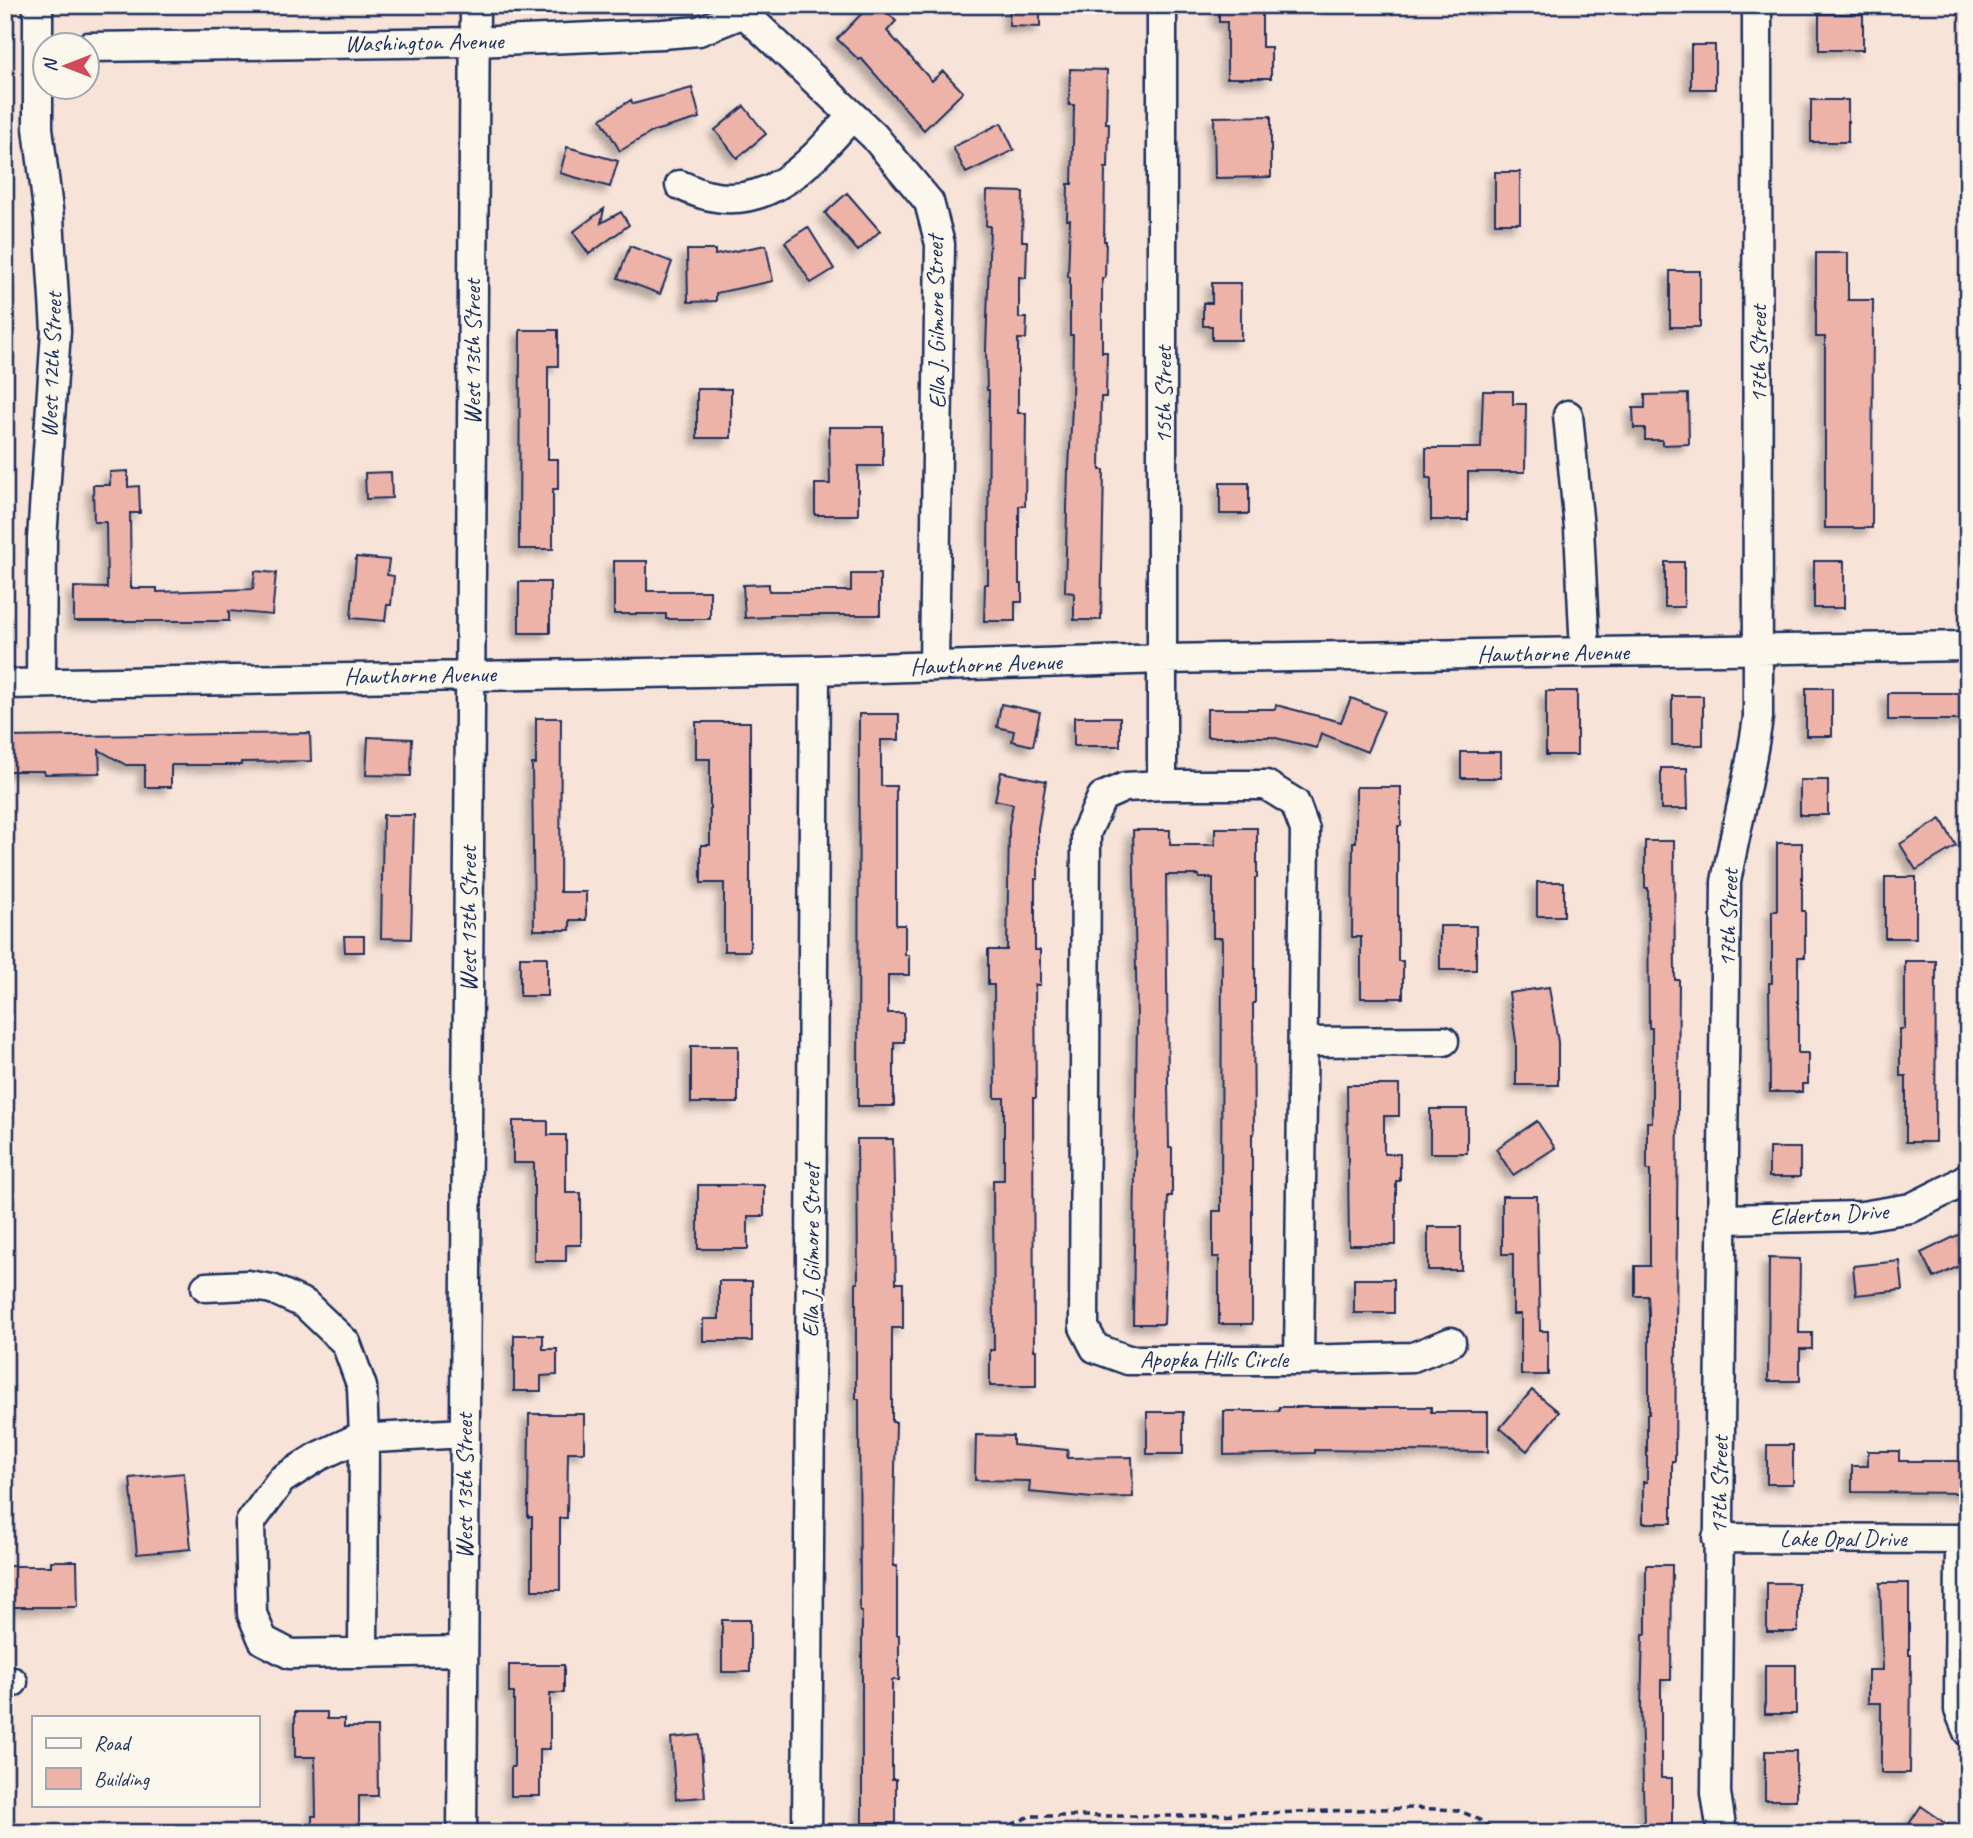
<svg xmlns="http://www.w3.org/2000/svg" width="1973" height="1838" font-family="Caveat,sans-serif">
<defs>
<filter id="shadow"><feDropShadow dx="-6" dy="6" stdDeviation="3.5" flood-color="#0004"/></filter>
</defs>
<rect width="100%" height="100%" fill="#f7e3d8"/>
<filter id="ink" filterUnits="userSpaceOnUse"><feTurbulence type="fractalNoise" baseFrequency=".0143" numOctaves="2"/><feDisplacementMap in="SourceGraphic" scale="14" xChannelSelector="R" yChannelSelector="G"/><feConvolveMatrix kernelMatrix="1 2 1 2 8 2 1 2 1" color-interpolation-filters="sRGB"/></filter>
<g filter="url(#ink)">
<path fill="#edb3a8" stroke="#1b2f5e" stroke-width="2" filter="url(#shadow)" d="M870,5H879L896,21L887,31L932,81L943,71L963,92L924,130L861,58L859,60L837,39Z
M1010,5H1040V27L1009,26Z
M1219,5H1262V47H1271V78H1227V22H1219Z
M1819,14H1863V50H1819Z
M1691,45H1715V89H1691Z
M1070,69L1107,70L1106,123H1109L1108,168H1105L1104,241H1106L1105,278H1102V352H1107L1106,397H1101L1100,470H1104L1101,620H1074V593L1065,592L1068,469H1069L1072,406L1073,335H1070V277H1068L1070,220H1067L1068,184H1072L1074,105H1069Z
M692,88L700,118L654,131L620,151L601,119L631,100L633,104Z
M1811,100H1848V142H1811Z
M744,106L766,134L737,158L715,130Z
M1271,116V177L1215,178L1214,117Z
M1001,123L1014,150L966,173L953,147Z
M567,147L618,161L610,187L560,173Z
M1495,172H1520V223H1495Z
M987,191L1023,192L1022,241H1027L1026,278L1019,277V318H1027L1026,339H1018V413H1026L1025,506H1019V584H1022V602H1015V621H984L985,584H988L989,390H987L986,350L990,226H986Z
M847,193L880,231L858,251L825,213Z
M604,209L601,223L621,212L629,225L589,254L573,232Z
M808,227L834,269L811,283L785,242Z
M766,245L773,281L716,293V301L688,302L687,250H715V255Z
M630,246L672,262L660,294L618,278Z
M1816,253H1848V300H1873L1872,528H1825V337H1816Z
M1670,271H1700V327H1670Z
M1212,283H1241V340H1212V326H1203V303H1212Z
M520,330H558V366H548V459H558V489H553V549H519Z
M697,389H731V438H697Z
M1483,391H1513V404H1526L1525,472H1468V520H1431V478H1426V448H1481Z
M1688,394L1689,444L1662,445V440H1645V428H1634L1633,408H1645V395Z
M829,427H883V466H858V515H815V484H830Z
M128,471V487L139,486L140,513H130L131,588H157V592L253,589L255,571L276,573L272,615L229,611V621H74V587L107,588L106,522H94L93,485H110V472Z
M391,472L392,498L366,499L365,473Z
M1220,483H1249V514H1220Z
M356,557L389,560L387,575L394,576L391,605H387L385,621L351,618Z
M614,561H647V591H710V619H666V614H614Z
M1814,561H1844V608H1814Z
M1665,562H1684V607H1665Z
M851,574H880V615H770V617L745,618L743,585L769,584V591H851Z
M519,582H550V633H519Z
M1806,688H1832V736H1806Z
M1546,691H1577V755H1546Z
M1888,693H1968V720H1888Z
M1672,696H1703V745H1672Z
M1351,698L1384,711L1367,752L1321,733L1317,748L1272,737H1207V709H1275L1276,705L1341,722Z
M1001,704L1040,712L1033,746L1012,741L1014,731L997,727Z
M859,714H899V740H881V786H896V925H905V955H909V975H888V1013H904V1042H894V1106H858Z
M1074,717H1120V746H1074Z
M536,718H561L560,892H586V920H570V930H534L532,764H536Z
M696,722H750V951H724V883H701V845H710V759H696Z
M310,733L311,761L241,762V765H171V787H145V765H126L99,750L100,773L45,774L44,771H5V737Z
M368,737L412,739L411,776L366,775Z
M1461,752H1501V778H1461Z
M1661,768H1687L1688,809H1661Z
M1001,772L1046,781L1038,828V879H1035V950H1040V985H1035L1036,1098H1033L1034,1350H1036V1386H990V1350H994L993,1180H1004V1098H995L994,985H988V950H1007L1009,826L1013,804L995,800Z
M1800,780H1828V815H1800Z
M1356,787H1401V826H1398V961H1403V998H1361V937H1352L1353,842H1356Z
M383,815H414L411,939L381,938Z
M1941,819L1956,846L1916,870L1900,844Z
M1215,828H1257V878H1255V1003H1253L1254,1134H1252V1324H1219V1257H1213V1211H1221L1222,938H1213V878H1199V875H1166L1168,1084L1169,1148H1172V1196H1168L1164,1324H1133L1137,1018L1133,830H1170V845H1215Z
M1645,841H1674L1675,980H1679L1675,1461H1672V1523H1643V1482H1647V1414H1649V1312L1648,1296H1635V1266H1650V1170H1647V1122H1652V1028H1649L1648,888H1645Z
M1777,843H1802V911H1805V957H1798V1053H1808V1084H1802V1092H1770L1769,983H1772V911H1777Z
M1885,877H1916V938H1885Z
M1537,882H1564V916H1537Z
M1440,926H1476V970H1440Z
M344,936H364V952H345Z
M520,957H547V996H520Z
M1905,961H1936L1935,1142H1906V1076H1900V1029H1905Z
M1549,987L1558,1042V1085H1516V1041L1509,993Z
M691,1046H738V1103H691Z
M1347,1085H1399V1116H1384V1154H1400V1181H1396V1245H1349Z
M1430,1109H1467V1153H1430Z
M513,1121H548V1135H566V1193H581V1245H566V1261H534V1163H513Z
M1537,1121L1555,1148L1513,1175L1496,1149Z
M857,1139H893L896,1283H903V1328H892V1422H896L893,1566H897V1635H899V1680H892V1779H896V1823H862V1612H860L859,1399H856V1283H858Z
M1769,1148H1800V1177H1769Z
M698,1185H764V1216H748V1249H698Z
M1502,1196H1537L1540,1331H1548V1375H1521V1314H1513V1254H1502Z
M1428,1227H1461V1270H1428Z
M1968,1230V1262L1934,1278L1921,1253Z
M1769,1258L1800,1259L1799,1333H1812V1349H1800V1381H1768Z
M1900,1261L1903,1290L1856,1295L1853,1266Z
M1354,1279H1394V1313H1354Z
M719,1281H752V1341H703V1319H719Z
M514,1335H543V1349H557V1375L541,1376V1391H514Z
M1532,1390L1559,1412L1527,1451L1500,1428Z
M1279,1407H1431V1412H1488V1452L1315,1450V1453L1224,1455V1411H1279Z
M1147,1412H1183V1454H1147Z
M529,1414H584V1452H568L567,1518H560V1590H532V1517H528Z
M976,1435L1013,1436V1445L1068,1450L1067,1458L1132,1457L1133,1497L1092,1498L1029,1492L1030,1481L975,1480Z
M1767,1445H1793V1484H1767Z
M1868,1451H1899V1461H1968V1493L1852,1492V1466H1868Z
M184,1473L191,1549L137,1554L130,1478Z
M51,1561H77L78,1607H5V1566H51Z
M1646,1565H1672L1671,1680H1661V1778H1672V1825H1644L1641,1707L1643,1634H1646Z
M1767,1583H1798V1632H1767Z
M1880,1583H1909V1655H1911L1910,1773H1881V1703H1868V1670H1883Z
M722,1620H750V1672H722Z
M509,1665H564V1693H550V1749H540V1796H511V1767H514V1693H509Z
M1765,1665H1796V1714H1765Z
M295,1712H327V1719H344V1727H377L378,1796H359V1833H312V1816H316L315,1757H295Z
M700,1735L705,1797L676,1799L671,1738Z
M1765,1751H1796V1800H1765Z
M1921,1806L1960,1833H1903Z"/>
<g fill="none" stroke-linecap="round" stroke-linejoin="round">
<defs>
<path id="minor" d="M38,5V128L49,218L56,331L42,539L41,683
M744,13L874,136L929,202L940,244L934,666
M88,47L474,42L662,34L699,31L744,13L755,5
M680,185C689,189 697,193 706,195C772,212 814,158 852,116
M1568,415L1579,528L1585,652
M5,684L815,670L1163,659L1968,646
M1162,785H1266L1295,803L1305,830L1299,1360H1128L1095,1348L1084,1327L1086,833L1102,797L1125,787Z
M1162,785V5
M1304,1042L1444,1041
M1724,1219L1862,1216L1911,1208L1953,1187L1968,1177
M206,1287L248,1285L272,1289L305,1304L346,1343L362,1387L364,1438L363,1653
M1299,1360L1413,1357L1451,1342
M1717,1538L1968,1539
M1960,1539L1959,1710L1968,1732
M463,1651L290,1654L263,1640L252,1614L250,1523L281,1480L319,1456L356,1439L465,1433
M5,1685L13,1682
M462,1833L475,5
M807,1833L815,670
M1722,1833L1716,1793L1726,882C1736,826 1751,773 1758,717L1757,5"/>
</defs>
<use href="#minor" stroke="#1b2f5e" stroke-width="33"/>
<path stroke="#1b2f5e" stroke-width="3.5" stroke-dasharray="7 5" stroke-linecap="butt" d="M1002,1833L1013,1824L1030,1816H1180L1412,1808L1457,1810L1477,1818L1496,1833"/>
<use href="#minor" stroke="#fbf7ec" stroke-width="28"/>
</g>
</g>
<g text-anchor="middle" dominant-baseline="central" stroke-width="5" stroke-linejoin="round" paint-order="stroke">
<g font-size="24" fill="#1b2f5e" stroke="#fbf7ec">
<text transform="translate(424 42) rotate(-1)">Washington Avenue</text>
<text transform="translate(936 322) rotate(-91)">Ella J. Gilmore Street</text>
<text transform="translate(472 352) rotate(-90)">West 13th Street</text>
<text transform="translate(1758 354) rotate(-90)">17th Street</text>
<text transform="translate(51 365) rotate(-88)">West 12th Street</text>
<text transform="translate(1163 395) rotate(-90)">15th Street</text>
<text transform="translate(1553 653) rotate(-1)">Hawthorne Avenue</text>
<text transform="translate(986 664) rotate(-2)">Hawthorne Avenue</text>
<text transform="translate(420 675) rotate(-1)">Hawthorne Avenue</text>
<text transform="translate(1728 918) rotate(-88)">17th Street</text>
<text transform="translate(468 919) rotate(-90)">West 13th Street</text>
<text transform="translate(1829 1214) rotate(-3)">Elderton Drive</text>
<text transform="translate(811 1251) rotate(-90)">Ella J. Gilmore Street</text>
<text x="1214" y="1359">Apopka Hills Circle</text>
<text transform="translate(1719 1485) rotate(-89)">17th Street</text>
<text transform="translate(464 1486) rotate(-90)">West 13th Street</text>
<text x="1843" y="1538">Lake Opal Drive</text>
</g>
</g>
<rect width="1973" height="1838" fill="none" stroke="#fbf7ec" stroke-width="28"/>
<rect x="14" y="14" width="1945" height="1810" fill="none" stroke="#1b2f5e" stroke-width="2.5" filter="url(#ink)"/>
<rect x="32" y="1716" width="228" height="91" fill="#fbf7ec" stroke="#a1a7b3" stroke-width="2"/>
<rect x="46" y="1738" width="35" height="10" fill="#fbf7ec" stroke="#a1a7b3" stroke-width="2"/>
<text x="94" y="1750" font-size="21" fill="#1b2f5e">Road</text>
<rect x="46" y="1768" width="35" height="21" fill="#edb3a8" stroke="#a1a7b3" stroke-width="2"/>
<text x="94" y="1786" font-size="21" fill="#1b2f5e">Building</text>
<g transform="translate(66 66) rotate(270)"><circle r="33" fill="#fbf7ec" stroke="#a1a7b3" stroke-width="2"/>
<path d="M0-5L12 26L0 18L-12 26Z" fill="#d1495b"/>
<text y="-10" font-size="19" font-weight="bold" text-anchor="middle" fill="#1b2f5e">N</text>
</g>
</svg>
